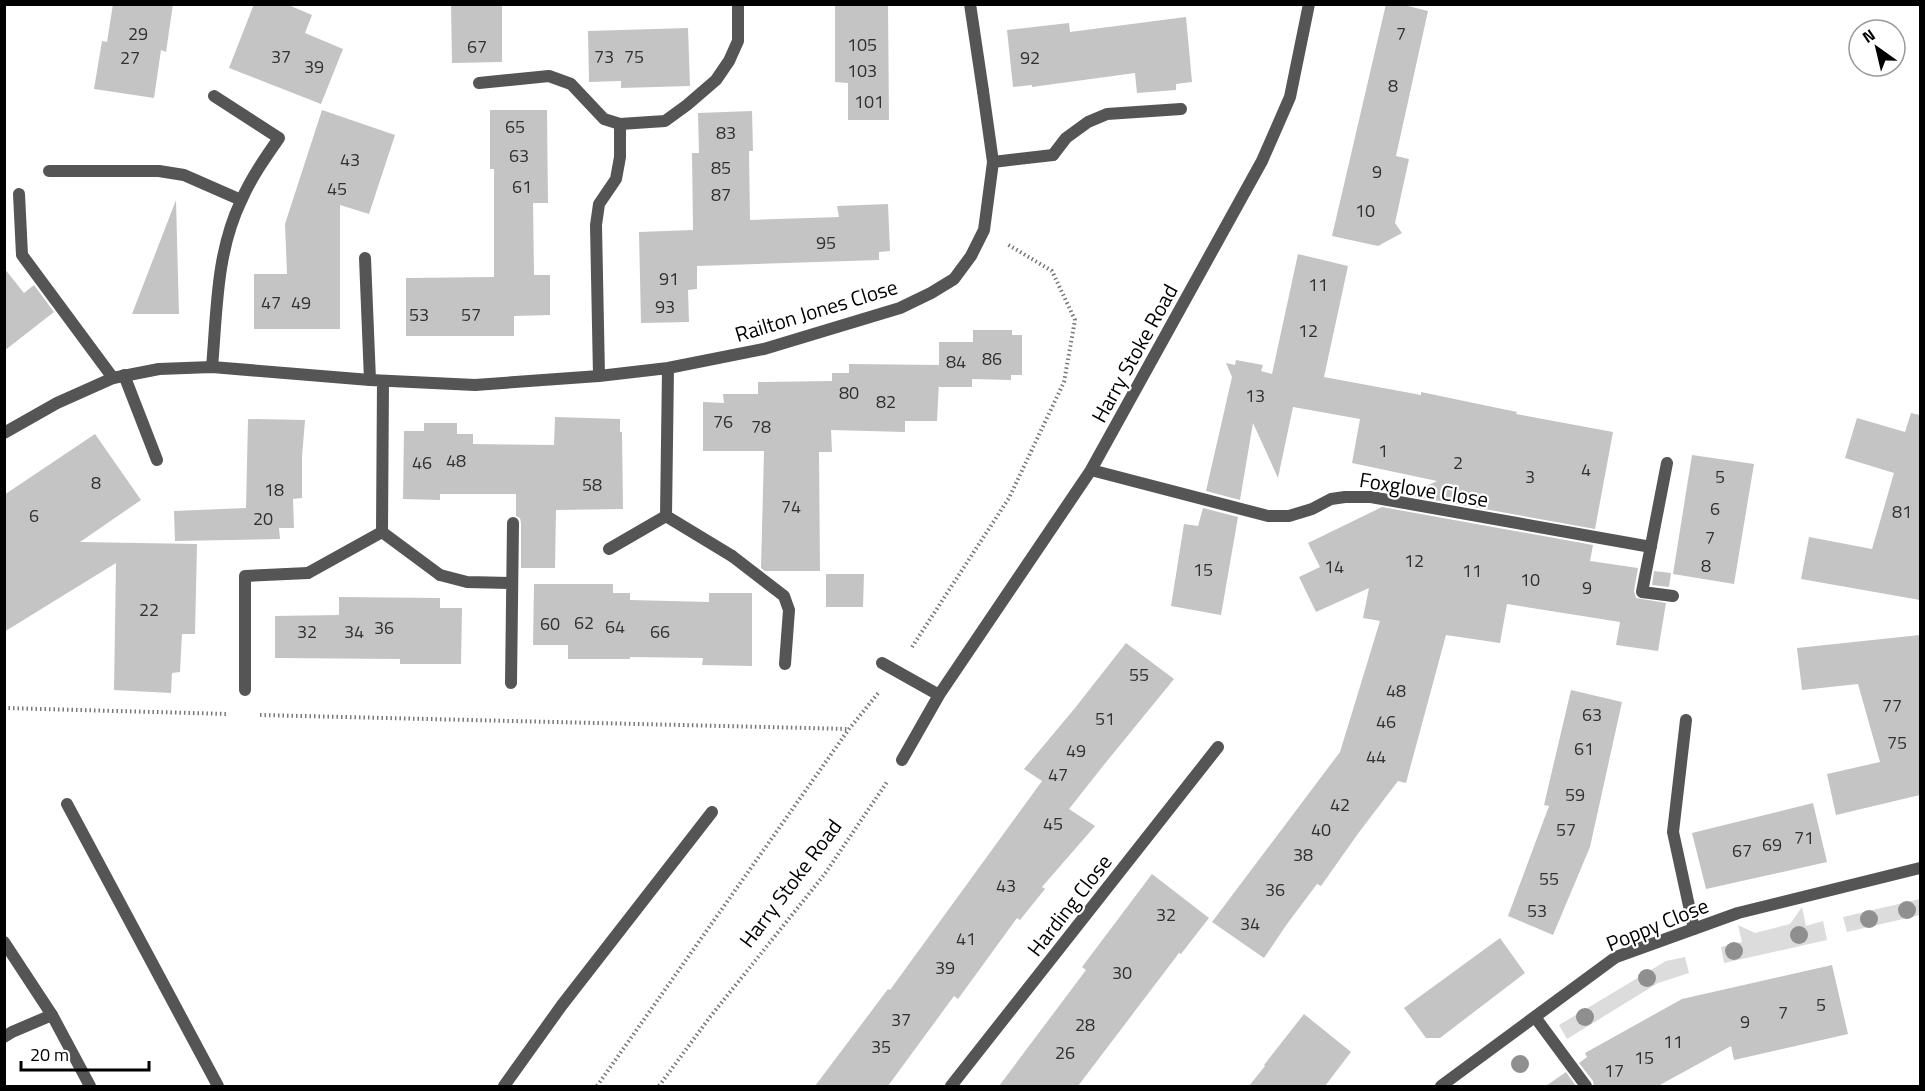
<svg xmlns="http://www.w3.org/2000/svg" width="1925" height="1091" font-family="'Titillium Web',sans-serif">
<rect width="100%" height="100%" fill="#fff"/>
<path fill="#dcdcdc" d="M1920,899V915L1847,932L1843,917Z
M1802,907L1806,926L1823,921L1827,940L1724,963L1721,947L1742,942L1738,925L1755,933L1790,924Z
M1685,957L1689,973L1658,983L1567,1039L1559,1025L1666,961Z"/>
<path fill="#c4c4c4" d="M113,4H173L166,52L161,50L154,98L94,89L102,41L107,42Z
M254,4H286L312,15L305,33L343,49L321,104L229,68Z
M451,4H502V62L452,63Z
M835,4H888L889,120H848V83L835,82Z
M1386,4H1400L1428,11L1396,156L1409,159L1395,223L1402,233L1378,246L1332,236Z
M1186,17L1192,82L1176,84V90L1137,93L1135,73L1032,87V85L1013,87L1007,30L1069,23L1070,32Z
M688,28L690,86L621,88V81L589,82L588,31Z
M322,110L395,135L369,214L340,205V329H254V274H287L285,224Z
M490,110H547L548,203H533L534,275H550V315L514,316V336H406V278L494,277V169H490Z
M752,111L753,151H749L750,220L839,217L837,206L888,204L890,251L879,252V260L697,266V289L688,290L689,322L641,323L639,232L693,230L692,153H699L698,113Z
M176,200L179,314H132Z
M1298,254L1348,266L1324,377L1421,395V392L1517,412L1516,414L1613,432L1595,529L1407,495L1437,481L1352,463L1360,419L1293,407L1278,478L1253,423L1240,500L1206,491L1232,377L1226,363L1235,365L1236,360L1263,365L1261,371L1272,374Z
M4,268L24,293L34,285L54,312L4,351Z
M973,330H1012V335H1022V375H1011V380L972,379V387H939V382L937,421H905V432L831,430L832,452H819L820,571H765L761,568L764,451H703V402L724,403L723,394H758V382L832,381V373H849V364L939,365V342H973Z
M1911,413L1920,415V600L1801,579L1809,537L1872,549L1894,473L1845,458L1857,418L1905,432Z
M555,417L620,419V432H622L623,509L556,510L555,568H521V523L520,518L516,516V494H440V500L403,499L404,431H424V423H457V434H473V444L554,445Z
M248,419L305,420L302,457V498L293,499L294,528H279L280,539L175,541L174,511L246,508Z
M95,434L141,500L80,542L197,544L195,634H182L180,672L172,673L171,693L114,690L116,563L4,632V495Z
M1692,455L1754,464L1734,584L1673,574Z
M1382,507L1593,545L1590,561L1638,568L1634,591L1636,598L1666,603L1658,651L1616,645L1620,622L1507,604L1500,643L1446,635L1406,783L1398,781L1357,835L1321,886L1317,884L1287,924L1264,958L1212,922L1340,752L1380,621L1363,618L1369,588L1316,612L1299,577L1320,567L1308,543Z
M1203,508L1238,517L1221,615L1171,606L1184,524L1198,526Z
M1654,571L1671,573L1669,587L1652,585Z
M826,574H864L863,607H826Z
M534,584H613V593H630V600L709,602V593H752V666L702,665L703,658L630,657V659H568V645H533Z
M339,597L440,598V608H462L461,664H400V659L275,658V616L339,615Z
M1920,635V795L1836,815L1827,774L1880,762L1858,684L1802,690L1797,648Z
M1126,643L1174,679L1103,766L1069,809L1095,826L1042,887L1045,889L1020,920L1017,918L958,999L954,996L888,1086H815L888,989L890,990L1042,781L1024,769L1075,708Z
M1571,690L1622,702L1590,847L1553,935L1508,916L1549,806L1544,805Z
M1813,803L1827,862L1706,889L1692,833Z
M1152,874L1209,918L1181,954L1179,953L1078,1086H999L1086,970L1082,967Z
M1500,938L1525,973L1440,1038H1426L1404,1008Z
M1832,965L1848,1034L1734,1060L1731,1046L1658,1086H1594L1593,1081L1579,1063L1587,1057L1585,1053L1682,999Z
M1304,1014L1351,1052L1325,1086H1249L1265,1066L1264,1065Z
M1566,1072L1576,1086H1546Z"/>
<g fill="none" stroke-linecap="round" stroke-linejoin="round">
<path stroke="#777" stroke-width="4" stroke-dasharray="1.5 3" stroke-linecap="butt" d="M912,647L1009,498L1064,382L1075,320L1052,271L1007,244
M4,708L229,714
M260,715L849,729
M597,1086L849,729L879,692
M659,1086L710,1017L824,875L887,782"/>
<path stroke="#555" stroke-width="12" d="M970,4L983,91
M479,83L549,76L571,84L604,119L620,124L665,121L687,105L716,80L729,61L738,41V4
M1053,155L1066,138L1088,122L1107,114L1181,109
M49,171H159L184,175L241,200
M19,194L22,255L113,378
M365,258L370,380
M124,375L157,460
M732,556L784,596L789,610L785,664
M440,575L467,582L512,583
M511,683L513,523
M245,690V576L308,573
M1686,720L1673,832L1694,929
M67,804L218,1086
M1535,1017L1586,1086
M4,1037L12,1032L52,1015
M504,1086L562,1005L712,812"/>
<path stroke="#555" stroke-width="12" d="M993,162L1053,155
M212,367C217,311 216,253 241,201C251,178 265,158 279,138L214,96
M599,376L596,225L599,204L616,179L620,157V124
M4,433L57,403L113,378L159,369L212,367L370,380L475,385L599,376L668,368L764,349L900,308L931,293L954,279L971,256L984,230L993,162L983,91
M1667,463L1642,592L1673,596
M1091,470L1268,516H1289L1312,509L1331,499L1345,497H1371L1651,547
M666,516L668,368
M382,532L383,381
M609,549L666,516L732,556
M308,573L382,532L440,575
M882,663L939,695
M902,760L939,695L1091,470L1262,161L1290,97L1309,4
M4,942L52,1015L90,1086
M951,1086L1218,747
M1441,1086L1616,957L1738,913L1920,868"/>
</g>
<g fill="#8f8f8f">
<circle cx="1907" cy="910" r="9"/>
<circle cx="1869" cy="919" r="9"/>
<circle cx="1799" cy="935" r="9"/>
<circle cx="1734" cy="951" r="9"/>
<circle cx="1647" cy="978" r="9"/>
<circle cx="1585" cy="1017" r="9"/>
<circle cx="1520" cy="1064" r="9"/>
</g>
<g text-anchor="middle" dominant-baseline="central" stroke-width="4.5" stroke-linejoin="round" paint-order="stroke">
<g font-size="18" fill="#313131">
<text x="138" y="33">29</text>
<text x="1401" y="33">7</text>
<text x="862" y="44">105</text>
<text x="477" y="46">67</text>
<text x="281" y="56">37</text>
<text x="604" y="56">73</text>
<text x="634" y="56">75</text>
<text x="130" y="57">27</text>
<text x="1030" y="57">92</text>
<text x="314" y="66">39</text>
<text x="862" y="70">103</text>
<text x="1393" y="85">8</text>
<text x="869" y="101">101</text>
<text x="515" y="126">65</text>
<text x="726" y="132">83</text>
<text x="519" y="155">63</text>
<text x="350" y="159">43</text>
<text x="721" y="167">85</text>
<text x="1377" y="171">9</text>
<text x="522" y="186">61</text>
<text x="337" y="188">45</text>
<text x="721" y="194">87</text>
<text x="1365" y="210">10</text>
<text x="826" y="242">95</text>
<text x="669" y="278">91</text>
<text x="1318" y="284">11</text>
<text x="271" y="302">47</text>
<text x="301" y="302">49</text>
<text x="665" y="306">93</text>
<text x="419" y="314">53</text>
<text x="471" y="314">57</text>
<text x="1308" y="330">12</text>
<text x="992" y="358">86</text>
<text x="956" y="361">84</text>
<text x="849" y="392">80</text>
<text x="1255" y="395">13</text>
<text x="886" y="401">82</text>
<text x="723" y="421">76</text>
<text x="761" y="426">78</text>
<text x="1383" y="450">1</text>
<text x="456" y="460">48</text>
<text x="422" y="462">46</text>
<text x="1458" y="462">2</text>
<text x="1586" y="469">4</text>
<text x="1530" y="476">3</text>
<text x="1720" y="476">5</text>
<text x="96" y="482">8</text>
<text x="592" y="484">58</text>
<text x="274" y="489">18</text>
<text x="791" y="506">74</text>
<text x="1715" y="508">6</text>
<text x="1902" y="511">81</text>
<text x="34" y="515">6</text>
<text x="263" y="518">20</text>
<text x="1710" y="537">7</text>
<text x="1414" y="560">12</text>
<text x="1706" y="565">8</text>
<text x="1334" y="566">14</text>
<text x="1203" y="569">15</text>
<text x="1472" y="570">11</text>
<text x="1530" y="579">10</text>
<text x="1587" y="587">9</text>
<text x="149" y="609">22</text>
<text x="584" y="622">62</text>
<text x="550" y="623">60</text>
<text x="615" y="626">64</text>
<text x="384" y="627">36</text>
<text x="307" y="631">32</text>
<text x="354" y="631">34</text>
<text x="660" y="631">66</text>
<text x="1139" y="674">55</text>
<text x="1396" y="690">48</text>
<text x="1892" y="705">77</text>
<text x="1592" y="714">63</text>
<text x="1105" y="718">51</text>
<text x="1386" y="721">46</text>
<text x="1897" y="742">75</text>
<text x="1584" y="748">61</text>
<text x="1076" y="750">49</text>
<text x="1376" y="756">44</text>
<text x="1058" y="774">47</text>
<text x="1575" y="794">59</text>
<text x="1340" y="804">42</text>
<text x="1053" y="823">45</text>
<text x="1321" y="829">40</text>
<text x="1566" y="829">57</text>
<text x="1804" y="837">71</text>
<text x="1772" y="844">69</text>
<text x="1742" y="850">67</text>
<text x="1303" y="854">38</text>
<text x="1549" y="878">55</text>
<text x="1006" y="885">43</text>
<text x="1275" y="889">36</text>
<text x="1537" y="910">53</text>
<text x="1166" y="914">32</text>
<text x="1250" y="923">34</text>
<text x="966" y="938">41</text>
<text x="945" y="967">39</text>
<text x="1122" y="972">30</text>
<text x="1821" y="1004">5</text>
<text x="1783" y="1012">7</text>
<text x="901" y="1019">37</text>
<text x="1745" y="1021">9</text>
<text x="1085" y="1024">28</text>
<text x="1673" y="1041">11</text>
<text x="881" y="1046">35</text>
<text x="1065" y="1052">26</text>
<text x="1644" y="1057">15</text>
<text x="1614" y="1070">17</text>
</g>
<g font-size="21" fill="#000" stroke="#fff">
<text transform="translate(816 310) rotate(-17)">Railton Jones Close</text>
<text transform="translate(1134 353) rotate(-61)">Harry Stoke Road</text>
<text transform="translate(1424 489) rotate(9)">Foxglove Close</text>
<text transform="translate(790 883) rotate(-53)">Harry Stoke Road</text>
<text transform="translate(1069 905) rotate(-52)">Harding Close</text>
<text transform="translate(1657 924) rotate(-22)">Poppy Close</text>
</g>
</g>
<rect width="1925" height="1091" fill="none" stroke="#000000" stroke-width="12"/>
<g transform="translate(1877 48) rotate(326)"><circle r="28" fill="#ffffff" stroke="#999999" stroke-width="1.5"/>
<path d="M0-4.5L10 22L0 15L-10 22Z" fill="#000000"/>
<text y="-9" font-size="16" font-weight="bold" text-anchor="middle" fill="#000000">N</text>
</g>
<path d="M21 1061v9h128v-9" fill="none" stroke="#000000" stroke-width="3"/>
<text x="30" y="1061" font-size="18" fill="#000000" stroke="#ffffff" stroke-width="4.5" paint-order="stroke">20 m</text>
</svg>
